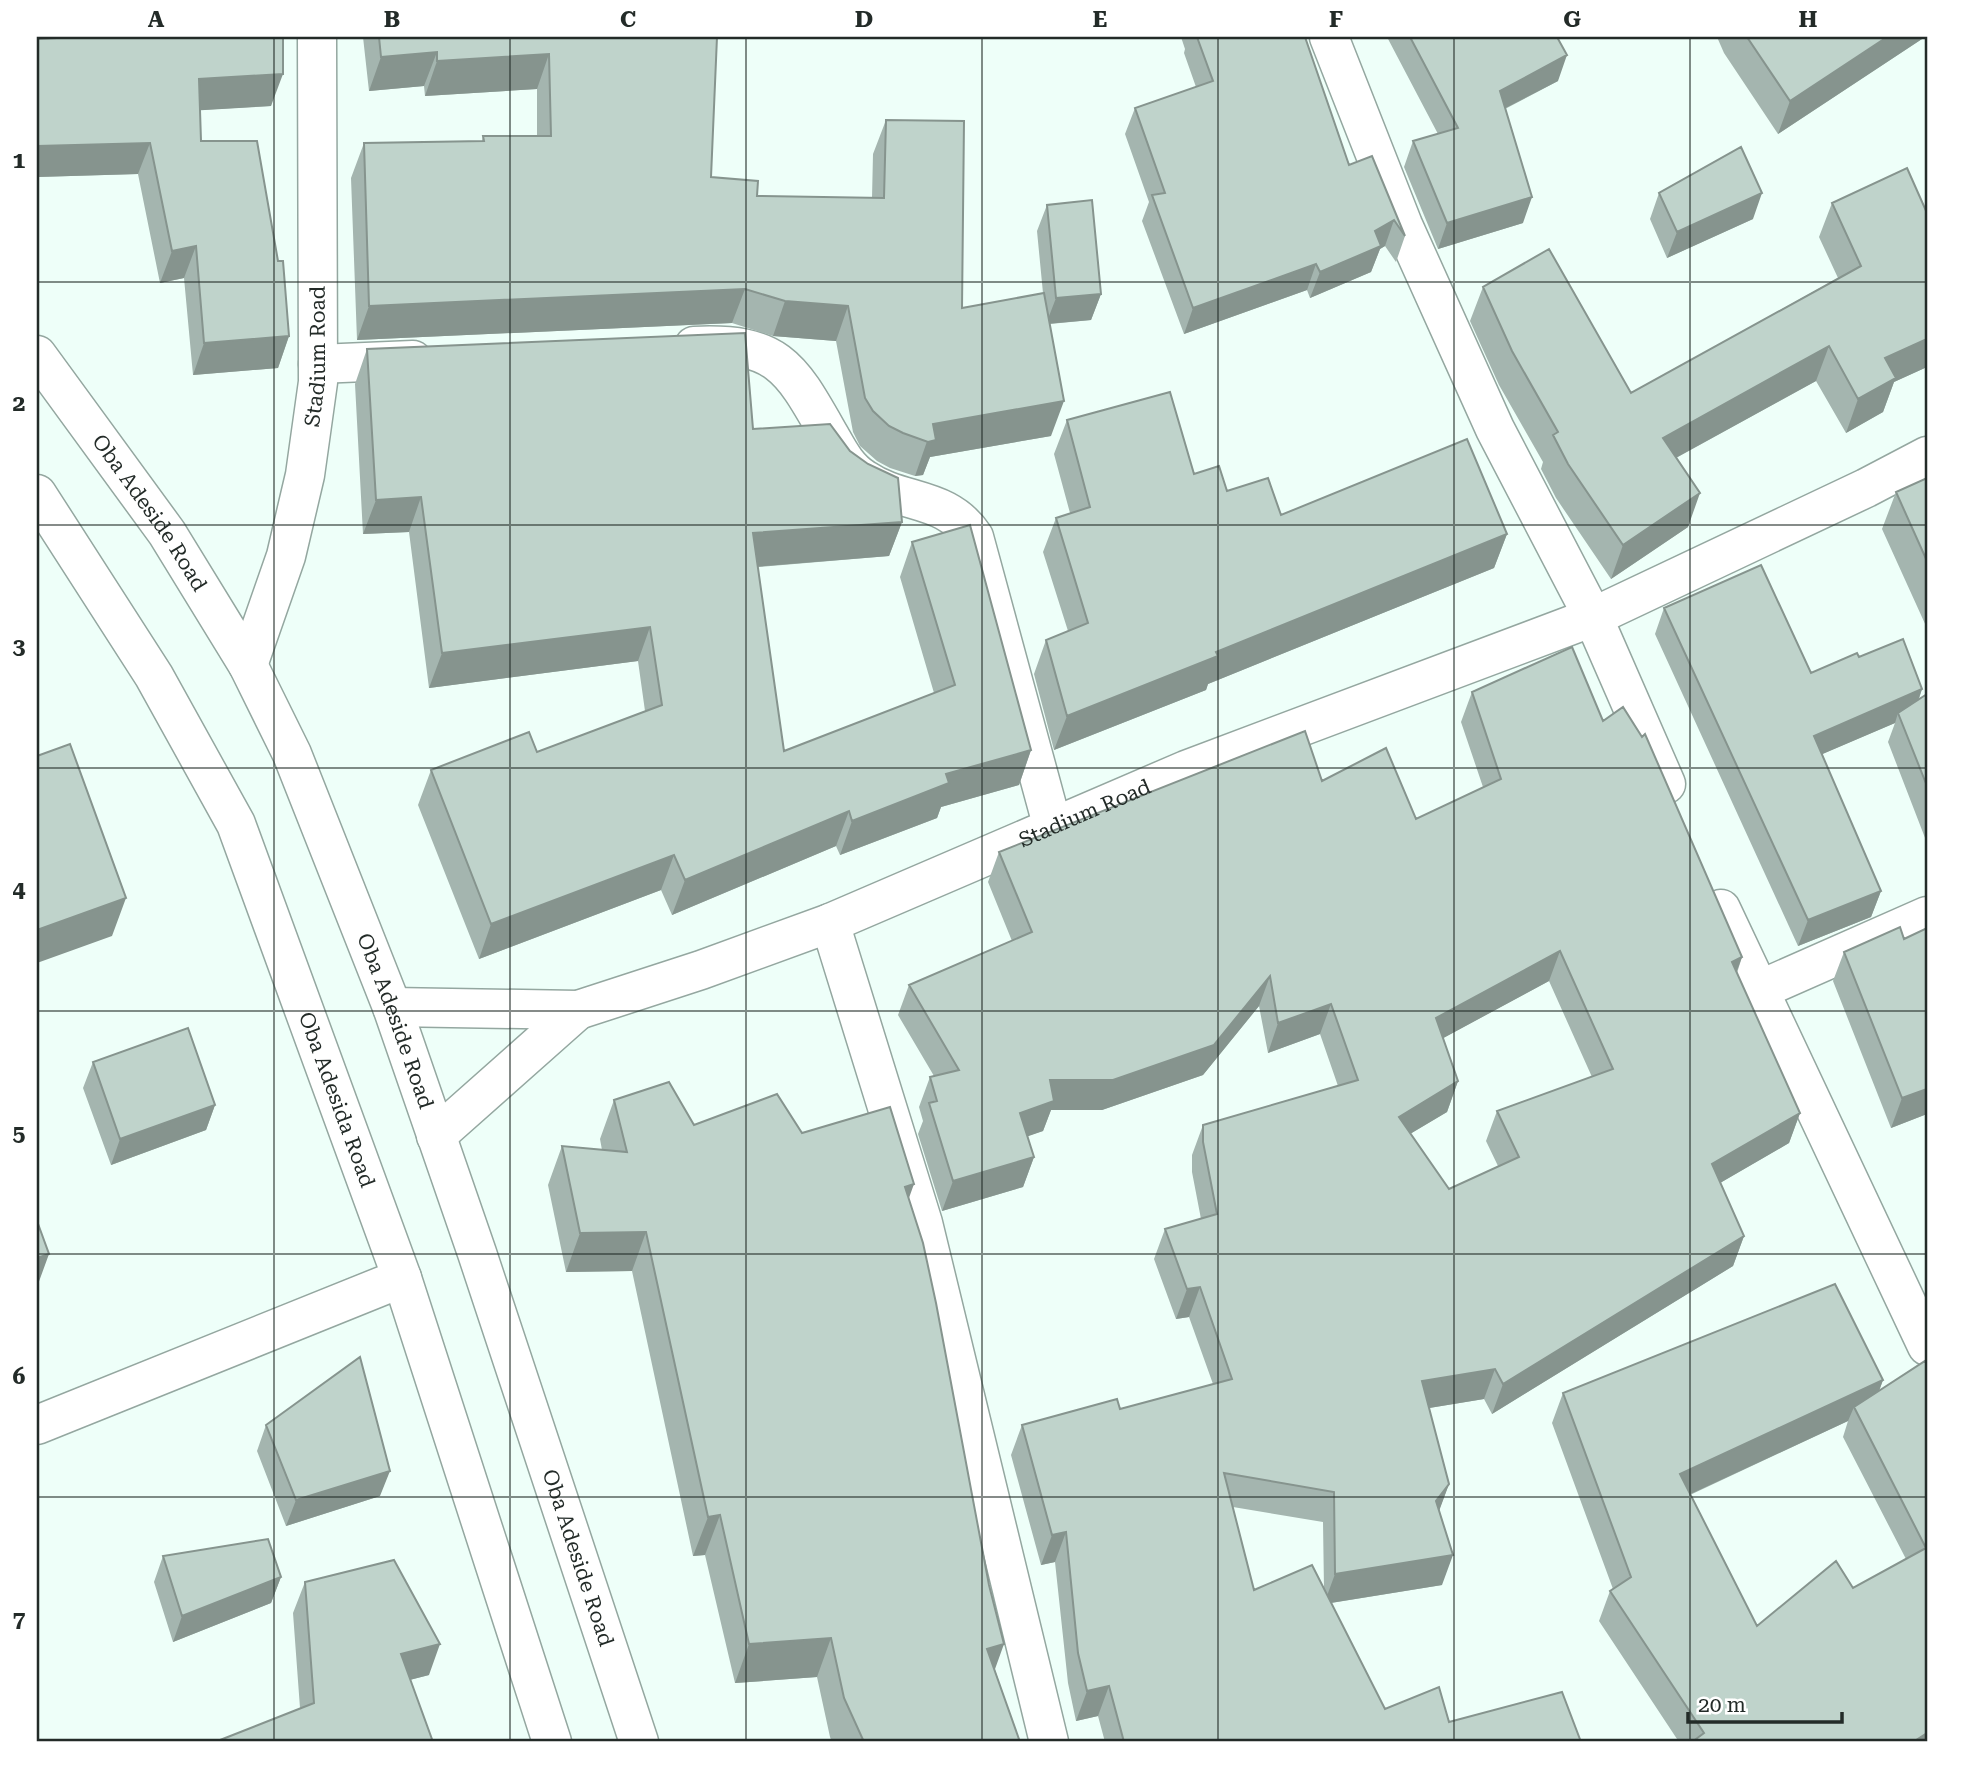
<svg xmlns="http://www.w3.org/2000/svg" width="1964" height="1779" font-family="'Roboto Serif',serif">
<rect width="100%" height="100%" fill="#eefff9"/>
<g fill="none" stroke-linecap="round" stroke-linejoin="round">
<defs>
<g id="minor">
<path d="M1329,37L1403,225L1495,429L1593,617L1666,784"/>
<path d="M694,346C780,342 791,368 831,438C840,454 848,469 864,479C902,505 946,495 974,537L1053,828"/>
<path d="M318,364L413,360"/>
<path id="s1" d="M248,665L286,556L305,475L318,382L317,37"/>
<path d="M1721,909L1927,1346"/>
<path d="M830,923L923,1223L1049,1742"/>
<path d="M1757,991L1927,916"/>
<path id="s2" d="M392,1007L578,1010L701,970L830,923L1186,770L1593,617L1866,488L1927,456"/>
<path d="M436,1136L578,1010"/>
<path d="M37,1425L402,1278"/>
</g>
<g id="major">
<path id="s3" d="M37,355L167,533L248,665L292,754L392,1007L477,1253L639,1742"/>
<path id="s4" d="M37,494L154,676L236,824L402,1278L552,1742"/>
</g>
</defs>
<use href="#minor" stroke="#94a7a0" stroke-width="41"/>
<use href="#major" stroke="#94a7a0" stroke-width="41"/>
<use href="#minor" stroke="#fff" stroke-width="38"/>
<use href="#major" stroke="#fff" stroke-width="38"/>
</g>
<path fill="#a4b5af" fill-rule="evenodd" d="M41,37H283L271,106L200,110L201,141L289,336L278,368L193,375L184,278L160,283L138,174L37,177V39H41Z
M363,37H717L711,177L757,196L872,198L873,154L886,120L962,308L1043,293L1037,231L1047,205L1101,294L1091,320L1050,324L1051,436L930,457L923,475L915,476L890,468L877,461L860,446L853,432L836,341L773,336L732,323L357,340L351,178L364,143L482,141L483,136H537V89L425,96L424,86L369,91Z
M1181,37H1305L1349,165L1372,156L1405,236L1396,262L1385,246L1380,249L1371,272L1310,298L1307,290L1184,334L1142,221L1149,202L1125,134L1135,108L1196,87L1184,53L1185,49Z
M1387,37H1557L1558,81L1505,109L1523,223L1438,249L1404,167L1413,141L1438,134Z
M1717,37H1925L1778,134L1724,53Z
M1659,193L1753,219L1667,258L1650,219Z
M1832,203L1927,213V367L1894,382L1883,412L1846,433L1816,381L1676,458L1688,527L1611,579L1556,498L1541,469L1543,462L1499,385L1470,321L1483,287L1631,393L1838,278L1819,237Z
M367,349L753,429L902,522L889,556L758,567L784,751L934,693L900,577L912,542L1031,750L1019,785L941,807L937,818L840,855L836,846L672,915L661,890L479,959L418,805L431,770L537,752L645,711L638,661L429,688L409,532L363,534L355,384Z
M1067,420L1194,474L1227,491L1281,515L1507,534L1494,568L1208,684L1206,690L1054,750L1034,674L1046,640L1068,631L1043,552L1056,518L1070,513L1054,454Z
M1927,478V625L1926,626L1882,529L1896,492Z
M1664,608L1811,673L1859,657L1922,689L1919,699L1927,694V843L1888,742L1895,723L1822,754L1881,891L1871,917L1798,946L1655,634Z
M1472,692L1603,721L1742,957L1737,973L1800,1113L1789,1143L1720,1183L1744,1236L1733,1266L1492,1414L1484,1399L1429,1408L1449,1484L1439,1510L1442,1585L1331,1603L1385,1709L1449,1722L1581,1742H1105L1098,1716L1076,1721L1068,1683L1055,1562L1041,1565L1011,1455L1022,1425L1120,1409L1213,1384L1189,1317L1176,1319L1154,1259L1165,1229L1201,1219L1192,1172V1155L1203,1125L1338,1086L1320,1034L1268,1053L1259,1006L1203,1075L1102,1110H1051L1043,1131L1027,1136L1034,1157L1023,1187L942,1211L918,1134L923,1121L919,1107L930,1077L934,1076L898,1015L909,985L1012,941L988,882L999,852L1322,781L1416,819L1483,787L1461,722ZM1549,981L1592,1077L1497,1111L1486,1141L1498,1166L1449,1189L1410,1134L1447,1112L1458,1081L1443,1038ZM1233,1507L1323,1522L1324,1589L1254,1590Z
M1927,928V1114L1891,1128L1833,981L1844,952L1904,939Z
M93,1062L215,1105L206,1130L111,1165L83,1088Z
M614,1100L694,1125L802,1133L909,1200L995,1670L1020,1742H832L830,1737L817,1677L735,1683L705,1555L693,1556L632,1271L566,1272L548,1185L562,1146L602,1150L600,1139Z
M1927,1364V1742H1679L1599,1621L1610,1591L1613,1589L1552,1423L1563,1393L1883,1380L1879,1391ZM1848,1421L1843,1437L1906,1559L1853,1588L1757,1626L1690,1495Z
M266,1425L380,1496L286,1526L257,1451Z
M163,1556L281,1577L271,1603L173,1642L154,1582Z
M305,1582L429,1675L300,1708L293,1613Z"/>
<path fill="#86948e" d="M1887,37H1925L1778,134L1790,101Z
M437,52L424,86L369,91L381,57Z
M549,54L537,89L425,96L437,61Z
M1567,55L1558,81L1490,116L1500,91Z
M283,74L271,106L188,111L199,79Z
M150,143L138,174L37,177V146Z
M1762,193L1753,219L1667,258L1677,232Z
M1532,197L1523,223L1438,249L1447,223Z
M1394,220L1385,246L1380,249L1371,272L1310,298L1320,272L1375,231Z
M196,246L184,278L160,283L172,251Z
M1316,264L1307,290L1184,334L1193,308Z
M745,289L732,323L357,340L369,306Z
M1101,294L1091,320L1046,324L1056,298Z
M785,301L848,306L836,341L773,336Z
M289,336L278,368L193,375L204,343Z
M1927,339V367L1894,382L1883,412L1846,433L1858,399L1885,358Z
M1829,346L1816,381L1650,472L1663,438Z
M1064,401L1051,436L930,457L923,475L915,476L933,424Z
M1700,493L1688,527L1611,579L1623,545Z
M421,497L409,532L363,534L376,500Z
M902,522L889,556L741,568L753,533Z
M1507,534L1494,568L1208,684L1206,690L1054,750L1067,716L1216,652Z
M650,627L638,661L429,688L442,653Z
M1922,689L1913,715L1898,713L1895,723L1804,762L1814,736Z
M1031,750L1019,785L941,807L937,818L840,855L852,821L946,774Z
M849,811L836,846L672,915L685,880Z
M674,855L661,890L479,959L491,924Z
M1881,891L1871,917L1798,946L1808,920Z
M126,898L112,936L37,963V930Z
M1560,951L1549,981L1425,1048L1436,1018Z
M1742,957L1731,987L1732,962Z
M1270,976L1259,1006L1203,1075L1102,1110H1051L1043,1131L1009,1143L1020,1113L1050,1080Z
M1331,1004L1320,1034L1268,1053L1278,1023Z
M1458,1081L1447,1112L1388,1147L1399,1117Z
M1927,1089V1114L1891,1128L1902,1098Z
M215,1105L206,1130L111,1165L120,1139Z
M1800,1113L1789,1143L1701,1194L1712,1164Z
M1034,1157L1023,1187L942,1211L953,1181Z
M914,1184L900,1223L905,1187Z
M646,1232L632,1271L566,1272L580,1233Z
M1744,1236L1733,1266L1492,1414L1503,1384Z
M49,1254L37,1287V1258Z
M1200,1287L1189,1317L1176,1319L1187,1289Z
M1495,1369L1484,1399L1411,1411L1422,1381Z
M1883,1380L1872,1410L1854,1407L1848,1421L1669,1504L1680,1474Z
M390,1471L380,1496L286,1526L296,1500Z
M1449,1484L1438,1514L1436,1501Z
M720,1515L705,1555L693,1556L708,1517Z
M1066,1532L1055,1562L1041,1565L1052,1535Z
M1453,1555L1442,1585L1324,1604L1335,1574Z
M281,1577L271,1603L173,1642L182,1616Z
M831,1638L817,1677L735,1683L749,1644Z
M440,1644L429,1675L390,1685L401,1654Z
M1004,1644L990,1683L987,1649Z
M1109,1686L1098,1716L1076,1721L1087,1691Z
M1927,1733V1742H1913Z"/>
<path fill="#bfd3cb" stroke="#86948e" stroke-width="2" fill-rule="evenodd" d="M56,37H283V74L199,79L201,141H257L278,261H283L289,336L204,343L196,246L172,251L150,143L37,146V39L56,38Z
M379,37H717L711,177L758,181L757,196L884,198L886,120L964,121L962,308L1044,293L1064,401L933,424L936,440L928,442L903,433L889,426L873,411L865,398L848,306L785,301L745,289L369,306L364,143L484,141L483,136H551L549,54L437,61V52L381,57Z
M1197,37H1305L1349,165L1372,156L1405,236L1394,220L1375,231L1381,246L1320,272L1316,264L1193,308L1152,195L1165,193L1135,108L1213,81Z
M1410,37H1557L1567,55L1500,91L1532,197L1447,223L1413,141L1458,128Z
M1747,37H1887L1790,101Z
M1741,147L1762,193L1677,232L1659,193Z
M1907,168L1927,213V339L1885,358L1896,378L1858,399L1829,346L1663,438L1700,493L1623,545L1568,464L1553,435L1558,432L1512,351L1483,287L1549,249L1631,393L1861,266L1832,203Z
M1092,200L1101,294L1056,298L1047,205Z
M745,333L753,429L830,424L850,451L868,464L898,478L902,522L753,533L784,751L955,685L912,542L970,525L1031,750L946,774L949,783L852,821L849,811L685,880L674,855L491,924L431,770L529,732L537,752L662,705L650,627L442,653L421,497L376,500L367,349Z
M1170,392L1194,474L1219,466L1227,491L1268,478L1281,515L1467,439L1507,534L1216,652L1218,656L1067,716L1046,640L1088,623L1056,518L1090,507L1067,420Z
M1927,478V561L1896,492Z
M1761,565L1811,673L1857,653L1859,657L1903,639L1922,689L1814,736L1881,891L1808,920L1664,608Z
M1572,647L1603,721L1623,707L1642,737L1645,734L1742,957L1732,962L1800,1113L1712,1164L1744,1236L1503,1384L1495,1369L1422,1381L1449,1484L1436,1501L1453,1555L1335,1574L1334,1492L1224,1473L1254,1590L1312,1565L1385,1709L1439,1687L1449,1722L1562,1692L1581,1742H1124L1109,1686L1087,1691L1078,1653L1066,1532L1052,1535L1022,1425L1117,1399L1120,1409L1232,1379L1200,1287L1187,1289L1165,1229L1217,1214L1203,1142V1125L1358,1080L1331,1004L1278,1023L1270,976L1214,1045L1113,1080H1050L1054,1101L1020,1113L1034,1157L953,1181L929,1103L937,1101L930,1077L959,1070L909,985L1032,932L999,852L1305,731L1322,781L1386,748L1416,819L1501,779L1472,692ZM1560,951L1613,1069L1497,1111L1519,1157L1449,1189L1399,1117L1458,1081L1436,1018Z
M1927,694V786L1898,713Z
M70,744L126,898L37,930V756Z
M1900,927L1904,939L1927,928V1089L1902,1098L1844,952Z
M188,1028L215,1105L120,1139L93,1062Z
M669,1082L694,1125L777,1094L802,1133L890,1107L914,1184L905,1187L923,1243L936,1303L989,1585L1004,1644L987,1649L1020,1742H864L844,1698L831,1638L749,1644L720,1515L708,1517L646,1232L580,1233L562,1146L627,1152L614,1100Z
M37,1221L49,1254L37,1258Z
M1835,1284L1883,1380L1680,1474L1757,1626L1836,1561L1853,1588L1926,1548L1854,1407L1925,1361L1927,1364V1733L1913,1742H1692L1704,1733L1610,1591L1631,1577L1563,1393Z
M360,1357L390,1471L296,1500L266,1425Z
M268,1539L281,1577L182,1616L163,1556Z
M394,1560L440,1644L401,1654L433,1742H215L314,1703L305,1582Z"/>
<path fill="none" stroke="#232b28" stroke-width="2" stroke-opacity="0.55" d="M274,37V1742M510,37V1742M746,37V1742M982,37V1742M1218,37V1742M1454,37V1742M1690,37V1742M37,282H1927M37,525H1927M37,768H1927M37,1011H1927M37,1254H1927M37,1497H1927"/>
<g text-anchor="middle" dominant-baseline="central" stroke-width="6" stroke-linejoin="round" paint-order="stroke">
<g font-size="21" fill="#232b28" stroke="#fff">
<text stroke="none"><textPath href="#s1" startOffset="318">Stadium Road</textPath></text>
<text stroke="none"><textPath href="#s3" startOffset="194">Oba Adeside Road</textPath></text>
<text stroke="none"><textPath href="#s2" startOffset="730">Stadium Road</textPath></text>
<text stroke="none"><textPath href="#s3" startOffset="761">Oba Adeside Road</textPath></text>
<text stroke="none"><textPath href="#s4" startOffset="679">Oba Adesida Road</textPath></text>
<text stroke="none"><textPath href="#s3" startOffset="1328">Oba Adeside Road</textPath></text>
</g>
</g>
<rect width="1964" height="1779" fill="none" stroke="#ffffff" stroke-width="77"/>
<path d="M1688 1712v10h154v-10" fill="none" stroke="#232b28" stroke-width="3.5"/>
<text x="1698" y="1712" font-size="21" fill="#232b28" stroke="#ffffff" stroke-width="5" paint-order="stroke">20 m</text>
<rect x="38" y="38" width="1888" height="1702" fill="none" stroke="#232b28" stroke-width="2.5"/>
<g font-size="23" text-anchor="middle" font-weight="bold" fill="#232b28">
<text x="156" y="27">A</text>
<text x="392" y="27">B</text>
<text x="628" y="27">C</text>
<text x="864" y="27">D</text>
<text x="1100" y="27">E</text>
<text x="1336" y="27">F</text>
<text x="1572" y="27">G</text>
<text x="1808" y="27">H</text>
<text x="19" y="168">1</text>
<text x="19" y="411">2</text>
<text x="19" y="654">3</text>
<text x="19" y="897">4</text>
<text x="19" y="1141">5</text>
<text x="19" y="1384">6</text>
<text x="19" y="1627">7</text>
</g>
</svg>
